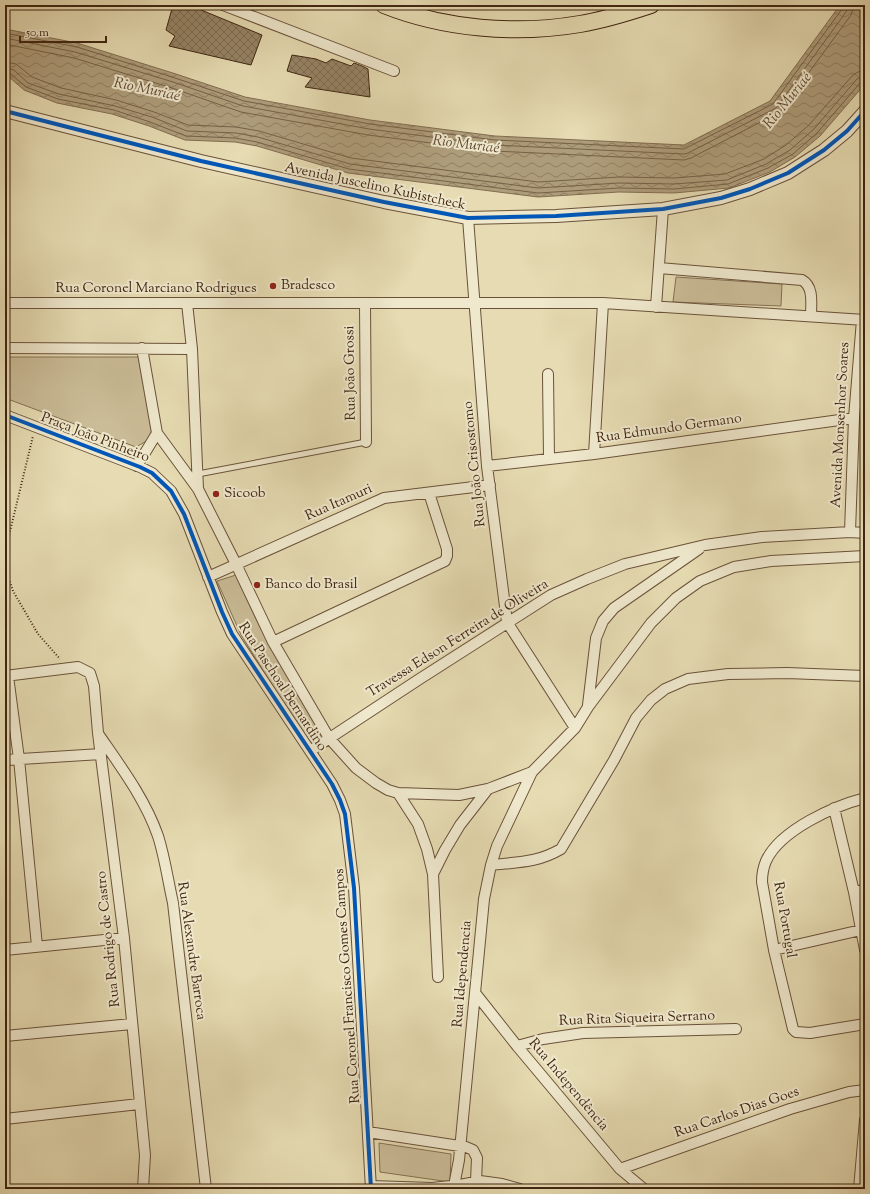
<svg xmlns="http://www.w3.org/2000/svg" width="870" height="1194" font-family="'Sorts Mill Goudy',serif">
<defs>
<pattern id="water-waves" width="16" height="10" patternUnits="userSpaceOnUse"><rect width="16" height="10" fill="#ae9d7b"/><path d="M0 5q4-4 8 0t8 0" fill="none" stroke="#8f8063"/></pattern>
<pattern id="building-cross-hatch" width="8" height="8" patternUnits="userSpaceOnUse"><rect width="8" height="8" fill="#968465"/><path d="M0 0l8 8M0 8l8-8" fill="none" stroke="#7c6c52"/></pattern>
</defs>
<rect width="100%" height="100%" fill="#e6dbb2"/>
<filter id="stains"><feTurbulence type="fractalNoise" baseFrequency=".005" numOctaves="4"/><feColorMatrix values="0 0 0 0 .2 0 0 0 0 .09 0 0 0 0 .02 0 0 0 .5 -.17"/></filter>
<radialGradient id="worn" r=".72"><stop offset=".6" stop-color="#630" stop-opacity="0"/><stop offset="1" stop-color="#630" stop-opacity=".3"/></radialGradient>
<path fill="#cabc97" stroke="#857054" d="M676,277L782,284L781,306L673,302Z
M5,357H145L152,427L150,439L136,447L5,398Z
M236,575L323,734L309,744L241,635L217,581Z
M379,1143L451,1154L450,1182L380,1172Z"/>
<path fill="url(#water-waves)" stroke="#826d51" d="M840,5H865V84L820,136L795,157L770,172L729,188L674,193L619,192L538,197L348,173L257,146L235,142L185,140L149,126L112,114L57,103L24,90L9,77H5V29L77,43L176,74L245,97L370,120L495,136L684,145L770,101Z"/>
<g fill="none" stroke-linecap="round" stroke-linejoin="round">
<path stroke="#776146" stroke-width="1" d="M5,33L77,47L175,78L244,101L370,124L495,140L684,149L773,104L842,9L843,5
M5,38L75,52L173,82L243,106L369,129L494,145L684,154L688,153L776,108L846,12L848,5
M5,44L74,58L172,88L241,112L368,135L494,151L684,160L691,158L780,112L851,15L854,5
M5,62L16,64L32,77L61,88L116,100L154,112L188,125L236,127L259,131L351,158L538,182L619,177L674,178L725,174L764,159L786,145L809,125L853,75L858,72L865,70
M5,68L14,70L28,83L59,94L115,106L152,117L187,131L236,133L258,137L350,164L538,188L619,183L674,184L727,180L766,164L790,150L814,129L857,79L865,76
M5,74H11L26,87L58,99L114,110L150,122L186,136L235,138L257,142L349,169L538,193L619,188L674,189L728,184L768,168L793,154L817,133L860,83L865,81"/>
</g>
<path fill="url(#building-cross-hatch)" stroke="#402511" d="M173,5H189L262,35L251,65L169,46L175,36L166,30Z
M292,55L316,59L326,63L332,59L351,66L354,63L362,66L368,69L370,97L305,87L312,78L287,71Z"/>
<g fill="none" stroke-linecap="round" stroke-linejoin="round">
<defs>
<path id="service" d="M198,474L366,442"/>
<path id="minor" d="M223,5L394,71
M468,218L487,466L507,622L575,728
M659,268L802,280C814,287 811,303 811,316
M5,303H603L865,320
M187,303L192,349L198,489L236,564L273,642L329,738L356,768L376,783L388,790L398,793L459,795L488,789L532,772
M365,303L366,442
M656,307L663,209
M5,348L192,349
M142,348L157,433L198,489
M548,374L549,458
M5,415L140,467L152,473L171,491L184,514L222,612L232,634L332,784L340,800L345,814L354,888L371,1189
M594,454L603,303
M137,466L157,433
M487,466L594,454L854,418
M850,532L854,418L862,320
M208,577L384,498L490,485
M273,642L445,561L447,556V549L429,493
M5,676L78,667L90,673L94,686L98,733L124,938L145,1155L143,1189
M8,676L19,759L37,946
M588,705L596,638L603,621L614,608L699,549
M99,735C121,767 145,799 158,836C165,858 168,881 173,903L206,1189
M310,751L418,680L551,595L587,579L625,564L705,545L762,537L850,532L865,533
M5,760L101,754
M398,793L418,824L427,849L433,874L438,977
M865,798C834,806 780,830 766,861C763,868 762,875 762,882L774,950L793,1029L796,1032L810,1033L865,1024
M834,808L854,892L865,950
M491,865C518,862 537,863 561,849L614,760L636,718L651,700L665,689L688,679L728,674L787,673L865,676
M433,874L445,850L460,825L488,789
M854,892L865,890
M5,950L124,938
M774,950L861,930
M476,994L517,1046L620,1169L644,1189
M5,1036L132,1024
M517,1046L543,1039L583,1033L736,1029
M5,1119L139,1104
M368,1132L466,1147L473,1150L477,1158L476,1181
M620,1169L790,1109L849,1092L865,1090
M371,1186L432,1188L460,1185L480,1181L502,1184L520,1189
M454,1186L459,1160L484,899L491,865L497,846L532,772L575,728L588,707L651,623L676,598L700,581L734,567L771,561L865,556
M859,1189L865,1120"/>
<path id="tertiary" d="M5,111L201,161L384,202L468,218L556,216L663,209L721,198L750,189L788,173L824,150L847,131L865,111"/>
<path id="trunk" d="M384,5C444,29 516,35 580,24C604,20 627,13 651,5"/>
</defs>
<use href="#service" stroke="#6a5239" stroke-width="7"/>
<use href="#minor" stroke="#6a5239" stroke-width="12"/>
<use href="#tertiary" stroke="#6a5239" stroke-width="14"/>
<use href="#trunk" stroke="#402511" stroke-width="18"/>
<path stroke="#402511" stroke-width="2" stroke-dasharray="1 2" stroke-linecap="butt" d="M5,552L33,436
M5,555L8,576L13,591L38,634L60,659"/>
<use href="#service" stroke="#efe8cd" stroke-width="5"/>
<use href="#minor" stroke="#efe8cd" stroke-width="10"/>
<use href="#tertiary" stroke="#efe8cd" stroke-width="12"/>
<use href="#trunk" stroke="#e6dbb2" stroke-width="16"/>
<defs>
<path id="cycleway" d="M5,111L201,161L384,202L468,218L556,216L663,209L721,198L750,189L788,173L824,150L847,131L865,111
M5,415L140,467L152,473L171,491L184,514L222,612L232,634L332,784L340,800L345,814L354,888L371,1189"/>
</defs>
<use href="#cycleway" stroke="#efe8cd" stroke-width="6"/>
<use href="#cycleway" stroke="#0057b8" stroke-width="4"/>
</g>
<g fill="#8f2418" stroke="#efe8cd" stroke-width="1.5">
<circle cx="273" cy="286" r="4"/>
<circle cx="216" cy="494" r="4"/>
<circle cx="257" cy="585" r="4"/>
</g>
<g text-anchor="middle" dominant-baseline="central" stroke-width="4" stroke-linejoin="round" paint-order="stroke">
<g font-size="14" fill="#402511" stroke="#efe8cd">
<text transform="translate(375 187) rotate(12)">Avenida Juscelino Kubistcheck</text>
<text x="156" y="289">Rua Coronel Marciano Rodrigues</text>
<text transform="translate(351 373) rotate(-91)">Rua João Grossi</text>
<text transform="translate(841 425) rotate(-87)">Avenida Monsenhor Soares</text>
<text transform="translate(669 429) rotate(-8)">Rua Edmundo Germano</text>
<text transform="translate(95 438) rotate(21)">Praça João Pinheiro</text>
<text transform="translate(475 464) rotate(-96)">Rua João Crisostomo</text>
<text transform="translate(339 503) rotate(-24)">Rua Itamuri</text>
<text transform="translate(458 639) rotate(-32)">Travessa Edson Ferreira de Oliveira</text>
<text transform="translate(282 687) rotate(57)">Rua Paschoal Bernardino</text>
<text transform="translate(784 920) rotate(80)">Rua Portugal</text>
<text transform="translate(109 939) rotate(-96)">Rua Rodrigo de Castro</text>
<text transform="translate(191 951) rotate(82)">Rua Alexandre Barroca</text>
<text transform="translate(463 974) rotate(-85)">Rua Idependencia</text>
<text transform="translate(348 986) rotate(-94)">Rua Coronel Francisco Gomes Campos</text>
<text transform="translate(637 1019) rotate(-2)">Rua Rita Siqueira Serrano</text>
<text transform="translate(568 1085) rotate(50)">Rua Independência</text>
<text transform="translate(737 1113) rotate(-19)">Rua Carlos Dias Goes</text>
</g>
<g font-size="14" fill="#402511" stroke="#efe8cd" text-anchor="start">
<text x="281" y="286">Bradesco</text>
<text x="224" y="494">Sicoob</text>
<text x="265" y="585">Banco do Brasil</text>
</g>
<g font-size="15" font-style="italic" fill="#614931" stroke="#efe8cd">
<text transform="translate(147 90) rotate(12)">Rio Muriaé</text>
<text transform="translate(788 101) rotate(-51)">Rio Muriaé</text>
<text transform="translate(466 145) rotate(7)">Rio Muriaé</text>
</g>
</g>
<rect width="870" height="1194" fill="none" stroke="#e6dbb2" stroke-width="20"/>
<rect x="6" y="6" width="858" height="1182" fill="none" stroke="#402511" stroke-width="2"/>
<rect x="10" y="10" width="850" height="1174" fill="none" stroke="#402511"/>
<path d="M20 36v6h86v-6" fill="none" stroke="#402511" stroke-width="2"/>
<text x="26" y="36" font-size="12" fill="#402511" stroke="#efe8cd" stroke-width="3" paint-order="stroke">50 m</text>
<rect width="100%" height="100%" filter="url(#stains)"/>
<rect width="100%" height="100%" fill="url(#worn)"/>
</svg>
